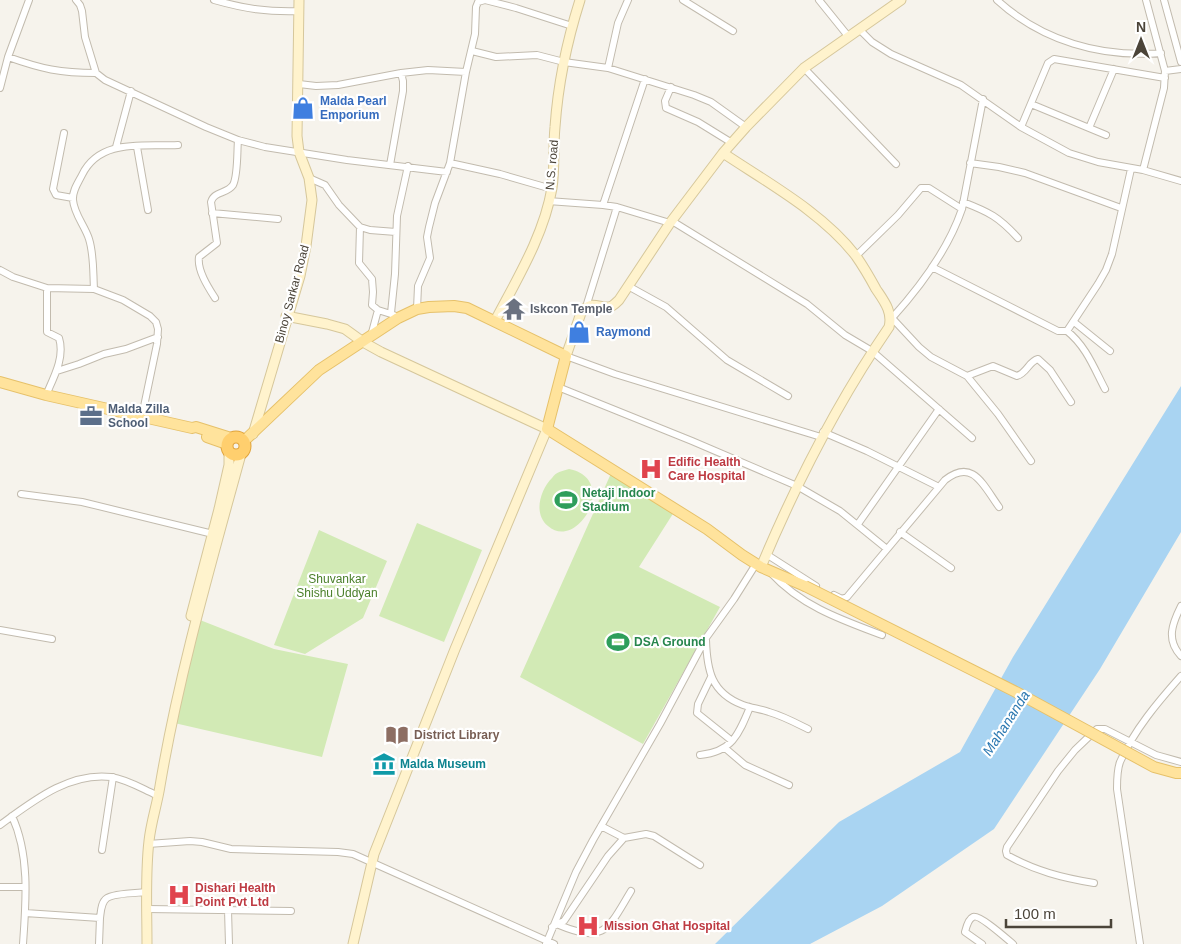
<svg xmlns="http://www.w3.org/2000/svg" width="1181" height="944" font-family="Arial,sans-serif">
<rect width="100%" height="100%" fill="#f6f3ec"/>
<path fill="#d2eab5" d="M569,469C620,479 577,552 548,526C533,514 540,490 552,478C556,472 562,471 569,469Z
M613,469L676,509L639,567L720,607L643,744L520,677Z
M417,523L482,550L444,642L379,616Z
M319,530L387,561L363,618L305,654L274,645Z
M200,620L274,649L348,664L322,757L170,722Z"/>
<path fill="#a9d4f2" d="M1181,386V532L1100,669L994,829L882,906L810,944H715L839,822L960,752L1013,657Z"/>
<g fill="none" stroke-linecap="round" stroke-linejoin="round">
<defs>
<path id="street" d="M76,0L80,5L82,11L85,37L96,73L105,80L206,127L238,140L265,147L347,160L447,172
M214,0C246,9 267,12 300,11
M485,0L516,8L572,26
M683,0L733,31
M819,0L848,36
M997,0C1042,41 1101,58 1161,53
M1164,0L1181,62
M859,29L872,42L891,54L961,85L1021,127L1069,153L1098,162L1143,170L1181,181
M472,51L496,57L537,55L564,62L608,68L618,23L628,0
M8,57C42,69 60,73 96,73
M608,68L694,95L711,102L746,127
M804,68L896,164
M1165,71L1181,69
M299,84L316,86L338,85L401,73L428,70L466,72
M671,87L665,101L666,108L698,122L732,143
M0,88L8,57L29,0
M983,99L962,209C948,250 921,286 892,318L919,347L931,357L967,376L998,414L1031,461
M1031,104L1106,135
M1021,127L1048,63L1054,59L1165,78
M1089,128L1114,69
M64,133L53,189L56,195L73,198
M116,147L131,91
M137,147L148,210
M450,163L500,174L552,189
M970,163L999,167L1025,173L1121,208
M390,165L403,91V81L401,73
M1143,170L1164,88L1165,71L1146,0
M309,178L325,185L339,205L360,227L370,230L396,232
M548,201L603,205L617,207L670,223
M963,202C989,212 999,217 1018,238
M603,205L645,79
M212,213L278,219
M672,221L807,304L845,335L872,351L972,438
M360,227L359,263L372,279L373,292L372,305L378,310L394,315
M856,256L898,215L921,188H929L962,209
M932,267L1058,331H1067L1098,284L1106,270L1112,254L1131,169
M0,270L13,277L47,288L94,289L123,300L150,316L156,322L158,329L157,344L142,416
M628,286L666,307L727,360L788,396
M94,289C93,272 94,255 89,239C85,226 74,214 73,200C72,191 78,183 82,175C100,138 143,147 178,145
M215,298C208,287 197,270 199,257L217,243L211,202C214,191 227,194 233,185C238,176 237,151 238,140
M586,307L617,207
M417,309L418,286L430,258L427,237L429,227L435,203L450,163L466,72L475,34L476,7L478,2L485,0
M391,313L395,274L397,216L408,166
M1074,322L1110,351
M1067,331C1086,346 1094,368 1105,389
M371,336L378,310
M566,356L615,374L821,437
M57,371L79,364L104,354L126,349L158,337
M967,376L993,366L1017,376C1027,373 1029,361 1038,359L1050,370L1071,402
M558,387L692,441L797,486L840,511L887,549
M46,395C54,377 65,357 59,338L47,332V288
M823,432L867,451L939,487
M21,494L82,502L213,534
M858,524L939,409
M900,532L951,568
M766,554L816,586
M771,573C801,606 842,620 882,635
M834,595L842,599L847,597L945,480C973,458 983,485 999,507
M1181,606C1172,624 1166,640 1181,656
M0,630L52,639
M706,640C707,670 711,693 743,705C751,708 761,709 769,712C783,716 796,723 808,729
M711,677L698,704L697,713L732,741
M725,748L745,765L789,785
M700,755C732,752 739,734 750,707
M12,816C30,855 26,902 23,944
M0,825C33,801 69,772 111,777C126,779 141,788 154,794
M601,826L624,838L646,834L654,836L700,865
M148,844L190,841L202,842L231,849L338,852L353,854L554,944
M102,850L113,777
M1094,883C1063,878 1035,871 1007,855L1006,851L1007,847L1058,771L1075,750L1097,729H1105L1156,755L1181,762
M0,887H25
M147,909L291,911
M228,910L229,944
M25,913L100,918C101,911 101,902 107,898C114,893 138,893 147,892
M559,925C605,944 608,929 631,891
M552,927L564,921L608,856L624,838
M99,944L100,918
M546,944L576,872L593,840L660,724L706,638L734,599L756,564
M982,944L965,932C966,928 968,919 973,917C979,914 1007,939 1013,944
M1140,944L1117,789C1117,780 1117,770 1120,762C1134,730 1158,702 1181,676"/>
<path id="secondary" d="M286,316L327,324L345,329L363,342L381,352L547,429L455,649L374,854L353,944
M495,321C517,279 544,235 552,188C555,168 553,147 555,127C558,84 567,41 580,0
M566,356L581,313C593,297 600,311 612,306C615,304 617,302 619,300L670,223L723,153
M253,434L300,276L306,246L312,200L309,178L299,152L297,136L299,0
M761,567C797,481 837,403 889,327C893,312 884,301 876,289C870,278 863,266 856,256C823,213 768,183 723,153L746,127L804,68L901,0
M191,616L219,509L229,465V452
M147,944C147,910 145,875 149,841C151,822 157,805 160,786C179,673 211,564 241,454"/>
<path id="primary" d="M0,382L46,395L192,428L196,427L231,438
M207,437L227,444
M244,441L319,370L398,318L417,309L429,307L454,306L467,308L566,356L547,429L707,529L742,555L761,567L805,586"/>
<path id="highway" d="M227 446a9 9 0 1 1 18 0a9 9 0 1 1-18 0Z"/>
</defs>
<use href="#street" stroke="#c2bbae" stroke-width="8"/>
<use href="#secondary" stroke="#d6c79b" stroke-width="11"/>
<use href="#primary" stroke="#e6c16a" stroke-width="12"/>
<use href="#highway" stroke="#e0a43c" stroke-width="13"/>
<use href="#street" stroke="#fff" stroke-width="6"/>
<use href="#secondary" stroke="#fff3cd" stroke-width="9"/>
<use href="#primary" stroke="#ffe39c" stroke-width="10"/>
<use href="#highway" stroke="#ffcf6e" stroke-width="11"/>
<defs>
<path id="primary-bridge" d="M805,586L1016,692L1154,767L1176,773H1181"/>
</defs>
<use href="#primary-bridge" stroke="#e6c16a" stroke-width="12" stroke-linecap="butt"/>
<use href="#primary-bridge" stroke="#ffe39c" stroke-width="10"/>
</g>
<defs>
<symbol id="shop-bare" viewBox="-9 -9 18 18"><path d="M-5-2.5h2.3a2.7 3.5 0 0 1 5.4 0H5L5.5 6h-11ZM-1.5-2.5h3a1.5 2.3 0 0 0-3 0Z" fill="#3f7fe0" stroke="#fff" stroke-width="2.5" paint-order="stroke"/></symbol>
<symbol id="temple-bare" viewBox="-9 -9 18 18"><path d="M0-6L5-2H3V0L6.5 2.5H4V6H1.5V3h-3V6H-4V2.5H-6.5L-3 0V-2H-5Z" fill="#6b7280" stroke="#fff" stroke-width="2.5" paint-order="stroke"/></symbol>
<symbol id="office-bare" viewBox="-9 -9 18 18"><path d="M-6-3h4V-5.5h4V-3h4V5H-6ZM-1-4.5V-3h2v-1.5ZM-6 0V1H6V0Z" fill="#5c6f8a" stroke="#fff" stroke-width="2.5" paint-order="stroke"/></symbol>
<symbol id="hospital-bare" viewBox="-9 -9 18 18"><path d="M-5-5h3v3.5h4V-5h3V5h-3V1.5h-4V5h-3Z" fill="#e0444e" stroke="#fff" stroke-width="2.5" paint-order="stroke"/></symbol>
<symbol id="stadium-bare" viewBox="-9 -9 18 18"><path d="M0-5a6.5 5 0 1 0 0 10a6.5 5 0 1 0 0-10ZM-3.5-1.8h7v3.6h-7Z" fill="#2e9e5b" stroke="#fff" stroke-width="2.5" paint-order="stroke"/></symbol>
<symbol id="library-bare" viewBox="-9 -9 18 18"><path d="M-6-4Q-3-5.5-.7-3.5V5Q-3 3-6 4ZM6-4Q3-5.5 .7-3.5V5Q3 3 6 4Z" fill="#8d6e63" stroke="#fff" stroke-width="2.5" paint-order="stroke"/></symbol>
<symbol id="museum-bare" viewBox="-9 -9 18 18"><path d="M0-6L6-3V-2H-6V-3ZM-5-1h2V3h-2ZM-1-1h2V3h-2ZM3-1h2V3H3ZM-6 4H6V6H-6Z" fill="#0f9aa8" stroke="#fff" stroke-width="2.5" paint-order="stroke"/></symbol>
</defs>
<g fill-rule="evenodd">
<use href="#shop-bare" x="287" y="92" width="32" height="32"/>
<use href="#temple-bare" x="498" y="293" width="32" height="32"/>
<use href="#shop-bare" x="563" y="316" width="32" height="32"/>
<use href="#office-bare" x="75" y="400" width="32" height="32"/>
<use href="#hospital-bare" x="635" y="453" width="32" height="32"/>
<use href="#stadium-bare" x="550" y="484" width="32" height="32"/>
<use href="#stadium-bare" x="602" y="626" width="32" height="32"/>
<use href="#library-bare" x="381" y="719" width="32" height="32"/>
<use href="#museum-bare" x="368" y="748" width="32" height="32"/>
<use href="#hospital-bare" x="163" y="879" width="32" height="32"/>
<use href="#hospital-bare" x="572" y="910" width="32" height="32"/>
</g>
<g text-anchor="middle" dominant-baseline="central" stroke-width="4.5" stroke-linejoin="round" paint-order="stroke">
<g font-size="12" font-weight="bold" fill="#366cbe" stroke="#fff" text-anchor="start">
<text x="320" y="101">Malda Pearl<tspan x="320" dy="14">Emporium</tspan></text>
<text x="596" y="332">Raymond</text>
</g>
<g font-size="12" fill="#4b4439" stroke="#fff">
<text transform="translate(552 165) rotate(-85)">N.S. road</text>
<text transform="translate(292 294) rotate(-75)">Binoy Sarkar Road</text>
</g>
<g font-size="12" font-weight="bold" fill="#5b616d" stroke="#fff" text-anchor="start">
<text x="530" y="309">Iskcon Temple</text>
</g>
<g font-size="12" font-weight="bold" fill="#4e5e75" stroke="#fff" text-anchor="start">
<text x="108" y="409">Malda Zilla<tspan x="108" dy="14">School</tspan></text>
</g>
<g font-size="12" font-weight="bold" fill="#be3a42" stroke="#fff" text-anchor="start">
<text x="668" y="462">Edific Health<tspan x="668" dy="14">Care Hospital</tspan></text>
<text x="195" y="888">Dishari Health<tspan x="195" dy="14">Point Pvt Ltd</tspan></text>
<text x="604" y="926">Mission Ghat Hospital</text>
</g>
<g font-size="12" font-weight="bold" fill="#27864d" stroke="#fff" text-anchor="start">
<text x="582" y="493">Netaji Indoor<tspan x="582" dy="14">Stadium</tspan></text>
<text x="634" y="642">DSA Ground</text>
</g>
<g font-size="12" fill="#4a7f2a" stroke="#fff">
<text x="337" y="579">Shuvankar<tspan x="337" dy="14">Shishu Uddyan</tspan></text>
</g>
<g font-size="12" font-weight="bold" fill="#785e54" stroke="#fff" text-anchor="start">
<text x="414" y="735">District Library</text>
</g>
<g font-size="12" font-weight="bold" fill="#0d838f" stroke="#fff" text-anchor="start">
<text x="400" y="764">Malda Museum</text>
</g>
<g font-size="14" font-style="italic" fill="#2e7ab2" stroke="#fff">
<text transform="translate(1006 723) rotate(-57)">Mahananda</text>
</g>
</g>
<g transform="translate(1141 40)" stroke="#ffffff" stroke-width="4" paint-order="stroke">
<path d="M0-4L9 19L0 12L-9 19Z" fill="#4b4439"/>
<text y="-8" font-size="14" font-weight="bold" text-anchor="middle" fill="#4b4439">N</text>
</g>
<path d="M1006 919v8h105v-8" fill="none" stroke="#4b4439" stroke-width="2.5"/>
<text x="1014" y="919" font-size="15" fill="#4b4439" stroke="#ffffff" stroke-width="4" paint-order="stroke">100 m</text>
</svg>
